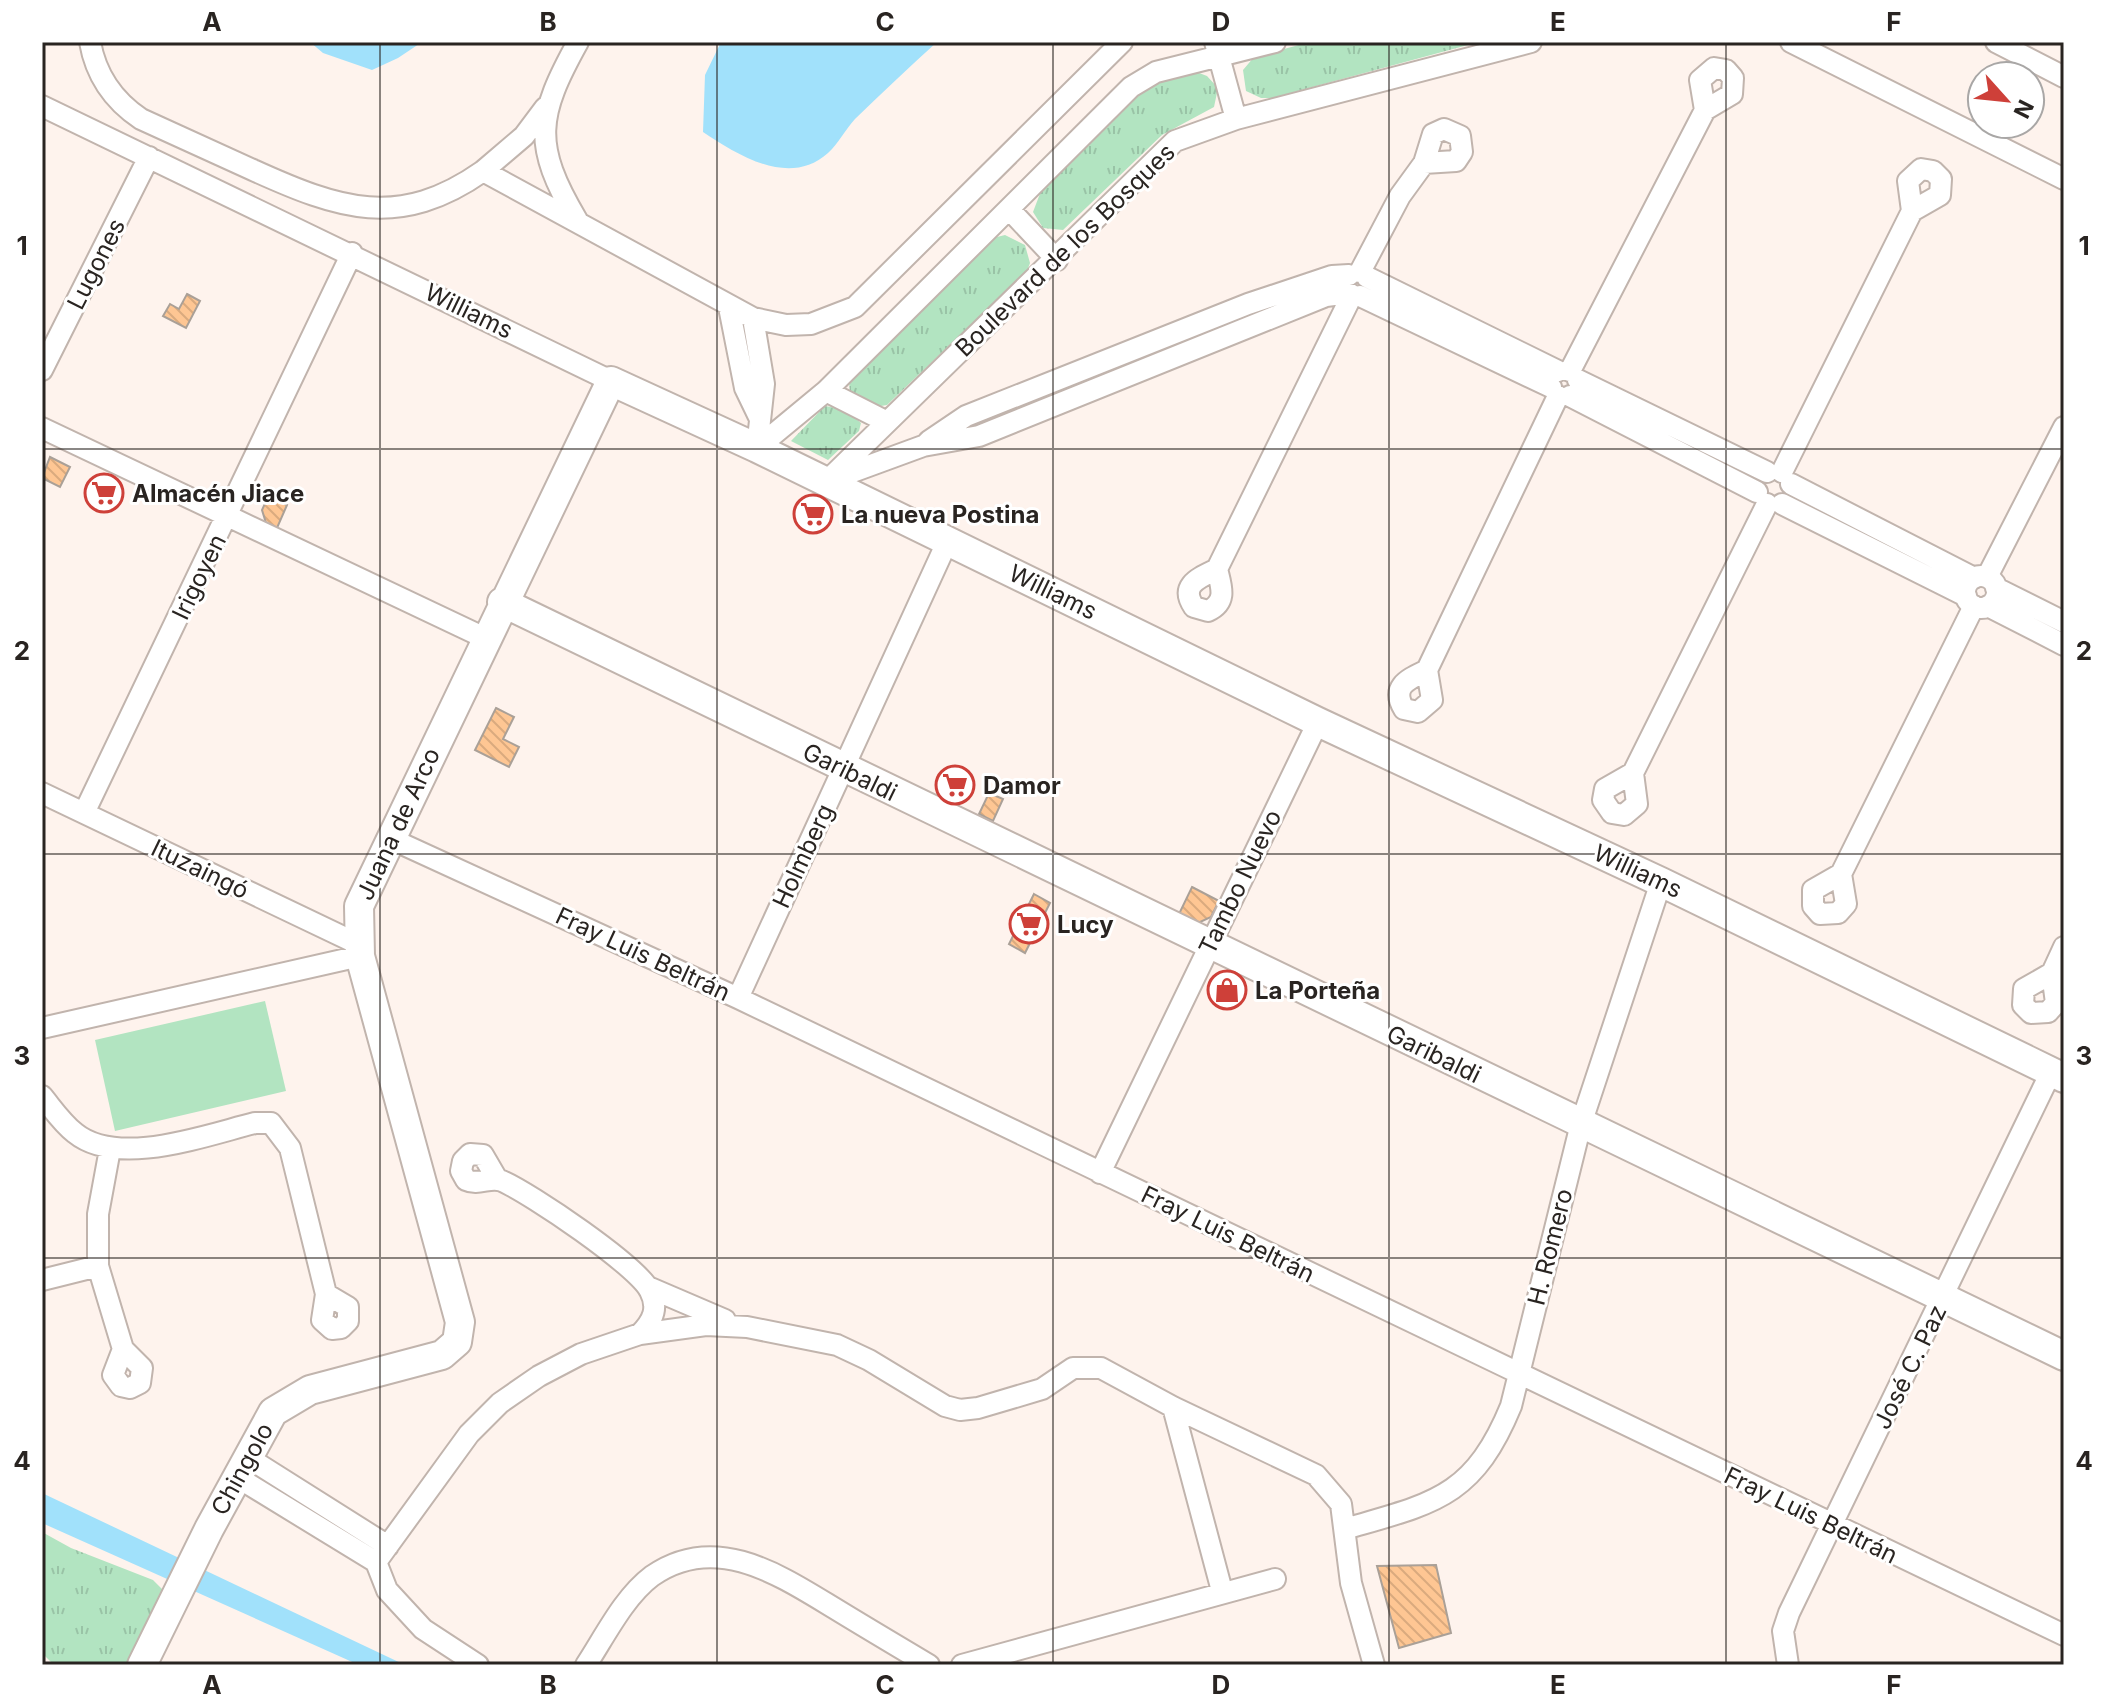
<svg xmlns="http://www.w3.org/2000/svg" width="2106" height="1707" font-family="Inter,sans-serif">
<defs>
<pattern id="park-tufts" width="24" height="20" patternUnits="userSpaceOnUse" patternTransform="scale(2)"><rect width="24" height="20" fill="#b2e4c1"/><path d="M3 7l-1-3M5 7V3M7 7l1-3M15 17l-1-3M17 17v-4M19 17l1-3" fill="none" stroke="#99c3a6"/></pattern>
<pattern id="building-back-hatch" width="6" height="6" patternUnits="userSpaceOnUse" patternTransform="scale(2)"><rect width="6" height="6" fill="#fec693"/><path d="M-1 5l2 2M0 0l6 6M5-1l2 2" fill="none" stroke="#daaa7e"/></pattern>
</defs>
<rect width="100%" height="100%" fill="#fef3ed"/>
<path fill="url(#park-tufts)" d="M1310,42H1479L1272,98H1261L1246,91L1243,70L1254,57Z
M1194,71L1207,76L1218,88L1214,107L1162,135L1063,230L1043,228L1033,212L1041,191L1146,87Z
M1005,235L1025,245L1030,263L1027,271L887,405L875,407L850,394L849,381L993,238Z
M825,406L844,409L861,423L859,431L828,460L791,441Z
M42,1532L71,1548L153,1580L165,1592L132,1665H54L42,1653Z"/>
<path fill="#b2e4c1" d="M265,1001L286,1091L115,1131L95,1040Z"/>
<path fill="#a1e1fb" d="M310,42H422L398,58L372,70L323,53Z
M721,42H937C909,67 882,93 855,119C845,130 838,144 828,153C789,188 738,155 703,132L705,75Z
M42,1493L405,1665H359L42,1523Z"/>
<path fill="url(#building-back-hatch)" stroke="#aaa097" stroke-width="2" d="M187,294L200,301L186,328L163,316L170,304L179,309Z
M50,457L70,467L60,487L42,478Z
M101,480L115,487L106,506L92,499Z
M268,497L287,505L277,528L266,523L262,510Z
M496,708L514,717L503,739L519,747L509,767L475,750Z
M953,766L969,774L956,803L940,796Z
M989,793L1003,799L993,821L979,814Z
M1192,887L1219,901L1211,917L1198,923L1179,914Z
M1034,894L1050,903L1025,953L1009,944Z
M1226,975L1240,982L1228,1005L1214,998Z
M1436,1565L1451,1633L1399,1648L1377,1566Z"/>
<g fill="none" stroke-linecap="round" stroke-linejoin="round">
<defs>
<path id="street" d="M90,42C96,76 114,101 141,119C179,136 216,153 253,170C339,209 399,230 483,171L753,318L786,325L811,324L855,307L1122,42
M1215,42L1236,119
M1791,42L2064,179
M1996,42L2064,77
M42,106L611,381
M483,171L524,136L545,108
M1009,209L1057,260
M577,220C532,144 537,116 578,42
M1360,272L1400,196L1424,163L1433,134L1444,129L1460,136L1462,152L1456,161L1424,163
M1367,277L1558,371
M1360,296L1551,387
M729,307L745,388L759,417
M753,318L764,384L757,448
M42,370L149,157
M1570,371L1705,110L1732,94L1733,78L1726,70L1714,68L1700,80L1705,110
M1578,380L1767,472
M826,391L887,422
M1570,396L1757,492
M42,428L485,638
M929,441L966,416L1248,304L1332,276L1349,275
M757,448L826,391L1131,87L1156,72L1275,42
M1782,472L1912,211L1908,181L1921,169L1933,171L1941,179L1940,195L1912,211
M833,479L923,446L979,436L1326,296L1349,293
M826,482L1175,141L1236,119L1531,42
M1791,484L1974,578
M1782,504L1966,596
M1217,569C1221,586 1228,602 1208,611L1194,607C1179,585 1199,578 1217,569L1352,295
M1965 592a16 16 0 1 1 32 0a16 16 0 1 1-32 0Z
M1987,577L2064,427
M1996,588L2064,622
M1988,606L2064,645
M1427,670C1409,679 1390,686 1404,709L1418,712L1432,700L1427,670L1558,396
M1633,773L1605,789L1603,800L1612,813L1624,815L1637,804L1633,773L1767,504
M42,793L358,944
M84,813L352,253
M389,838L738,998L2064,1635
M1841,874L1813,890V906L1820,914L1838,913L1846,904L1841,874L1974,606
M2052,973L2024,989L2023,1005L2031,1013L2048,1012L2056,1003L2052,973L2064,947
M738,998L948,540
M42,1028L360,956
M42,1096C52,1108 62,1123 75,1133C118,1168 206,1135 255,1123H271L290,1148L326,1294L322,1320L332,1329L341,1328L348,1321V1307L326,1294
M110,1149L98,1214V1266L123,1349L142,1368L140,1383L130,1388L121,1386L113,1375L123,1349
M1100,1173L1318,722
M497,1179L483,1155L470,1154L463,1161L461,1171L466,1180C479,1186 490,1176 502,1181C530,1193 638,1266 650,1291C659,1308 653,1321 640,1334
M42,1280L98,1266
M648,1287L725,1320
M1173,1407L1222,1591
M247,1457L388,1546
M237,1477L376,1562L387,1590L423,1629L478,1665
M1345,1529C1434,1503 1473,1498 1511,1406L1581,1124L1661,882
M376,1562L469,1434L500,1403L539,1376L581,1354L640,1334L706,1325L747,1327L837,1345L869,1360L945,1406L960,1410L978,1408L1042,1389L1073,1368H1101L1173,1407L1316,1475L1341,1504L1351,1583L1374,1665
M586,1665C605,1636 624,1597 652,1576C715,1532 778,1574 834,1608C865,1627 897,1646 929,1665
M962,1665L1275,1579
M1788,1665L1783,1631L1789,1613L2051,1072"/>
<path id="secondary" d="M502,602L2064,1356
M142,1665L209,1529L273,1412L310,1390L442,1355L457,1342L460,1322L360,956L359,906L611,381L757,448L1318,722L1661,882L2064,1078"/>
</defs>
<use href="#street" stroke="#c1b4ad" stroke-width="24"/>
<use href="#secondary" stroke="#c1b4ad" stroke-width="32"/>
<use href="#street" stroke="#fff" stroke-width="20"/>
<use href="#secondary" stroke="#fff" stroke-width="28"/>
</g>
<path fill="none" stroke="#292421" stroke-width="2" stroke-opacity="0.55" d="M380,42V1665M717,42V1665M1053,42V1665M1389,42V1665M1726,42V1665M42,449H2064M42,854H2064M42,1258H2064"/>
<defs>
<symbol id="supermarket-ring" viewBox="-11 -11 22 22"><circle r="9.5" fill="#fff" stroke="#ce4039" stroke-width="1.5"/><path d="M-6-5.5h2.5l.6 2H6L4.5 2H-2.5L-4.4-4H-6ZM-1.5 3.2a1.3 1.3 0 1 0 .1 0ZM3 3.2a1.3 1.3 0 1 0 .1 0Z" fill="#ce4039"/></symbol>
<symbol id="shop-ring" viewBox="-11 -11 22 22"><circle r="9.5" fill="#fff" stroke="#ce4039" stroke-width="1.5"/><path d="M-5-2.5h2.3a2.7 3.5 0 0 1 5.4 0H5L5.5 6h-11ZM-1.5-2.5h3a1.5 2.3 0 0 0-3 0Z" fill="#ce4039"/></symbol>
</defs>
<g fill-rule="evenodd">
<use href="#supermarket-ring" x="82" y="471" width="44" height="44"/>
<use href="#supermarket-ring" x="791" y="492" width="44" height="44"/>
<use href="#supermarket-ring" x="933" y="763" width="44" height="44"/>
<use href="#supermarket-ring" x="1007" y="902" width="44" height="44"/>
<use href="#shop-ring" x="1205" y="968" width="44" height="44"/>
</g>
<g text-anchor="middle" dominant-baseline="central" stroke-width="6" stroke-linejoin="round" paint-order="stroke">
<g font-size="24" fill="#292421" stroke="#fff">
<text transform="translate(1065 250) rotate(-44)">Boulevard de los Bosques</text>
<text transform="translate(96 264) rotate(-63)">Lugones</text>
<text transform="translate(469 311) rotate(26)">Williams</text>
<text transform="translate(199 577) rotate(-64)">Irigoyen</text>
<text transform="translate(1053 592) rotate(26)">Williams</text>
<text transform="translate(850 772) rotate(26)">Garibaldi</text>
<text transform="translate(398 824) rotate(-65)">Juana de Arco</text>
<text transform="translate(803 856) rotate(-65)">Holmberg</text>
<text transform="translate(200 869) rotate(26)">Ituzaingó</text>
<text transform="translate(1638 871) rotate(25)">Williams</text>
<text transform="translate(1240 882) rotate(-64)">Tambo Nuevo</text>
<text transform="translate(643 954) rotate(25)">Fray Luis Beltrán</text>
<text transform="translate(1434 1054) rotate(26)">Garibaldi</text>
<text transform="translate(1228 1234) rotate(26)">Fray Luis Beltrán</text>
<text transform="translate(1550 1247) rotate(-76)">H. Romero</text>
<text transform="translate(1910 1367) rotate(-64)">José C. Paz</text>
<text transform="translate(242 1469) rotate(-61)">Chingolo</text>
<text transform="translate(1811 1515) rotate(26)">Fray Luis Beltrán</text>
</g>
<g font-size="24" font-weight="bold" fill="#292421" stroke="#fff" text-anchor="start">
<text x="132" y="493">Almacén Jiace</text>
<text x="841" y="514">La nueva Postina</text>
<text x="983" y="785">Damor</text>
<text x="1057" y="924">Lucy</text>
<text x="1255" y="990">La Porteña</text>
</g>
</g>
<rect width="2106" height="1707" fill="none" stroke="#ffffff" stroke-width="88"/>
<g transform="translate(2006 100) rotate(117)"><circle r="38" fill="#ffffff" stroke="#a9a7a6" stroke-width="2"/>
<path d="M0-6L14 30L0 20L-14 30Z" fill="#ce4039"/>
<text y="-12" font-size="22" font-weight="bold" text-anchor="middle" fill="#292421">N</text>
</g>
<rect x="44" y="44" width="2018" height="1619" fill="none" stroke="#292421" stroke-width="3"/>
<g font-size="26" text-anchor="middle" font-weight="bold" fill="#292421">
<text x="212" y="31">A</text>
<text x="548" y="31">B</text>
<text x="885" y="31">C</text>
<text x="1221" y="31">D</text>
<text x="1558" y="31">E</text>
<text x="1894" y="31">F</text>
<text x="22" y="255">1</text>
<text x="2084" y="255">1</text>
<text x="22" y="660">2</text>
<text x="2084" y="660">2</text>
<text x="22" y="1065">3</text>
<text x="2084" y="1065">3</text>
<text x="22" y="1470">4</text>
<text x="2084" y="1470">4</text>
<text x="212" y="1694">A</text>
<text x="548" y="1694">B</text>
<text x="885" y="1694">C</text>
<text x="1221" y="1694">D</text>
<text x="1558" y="1694">E</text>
<text x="1894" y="1694">F</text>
</g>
</svg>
